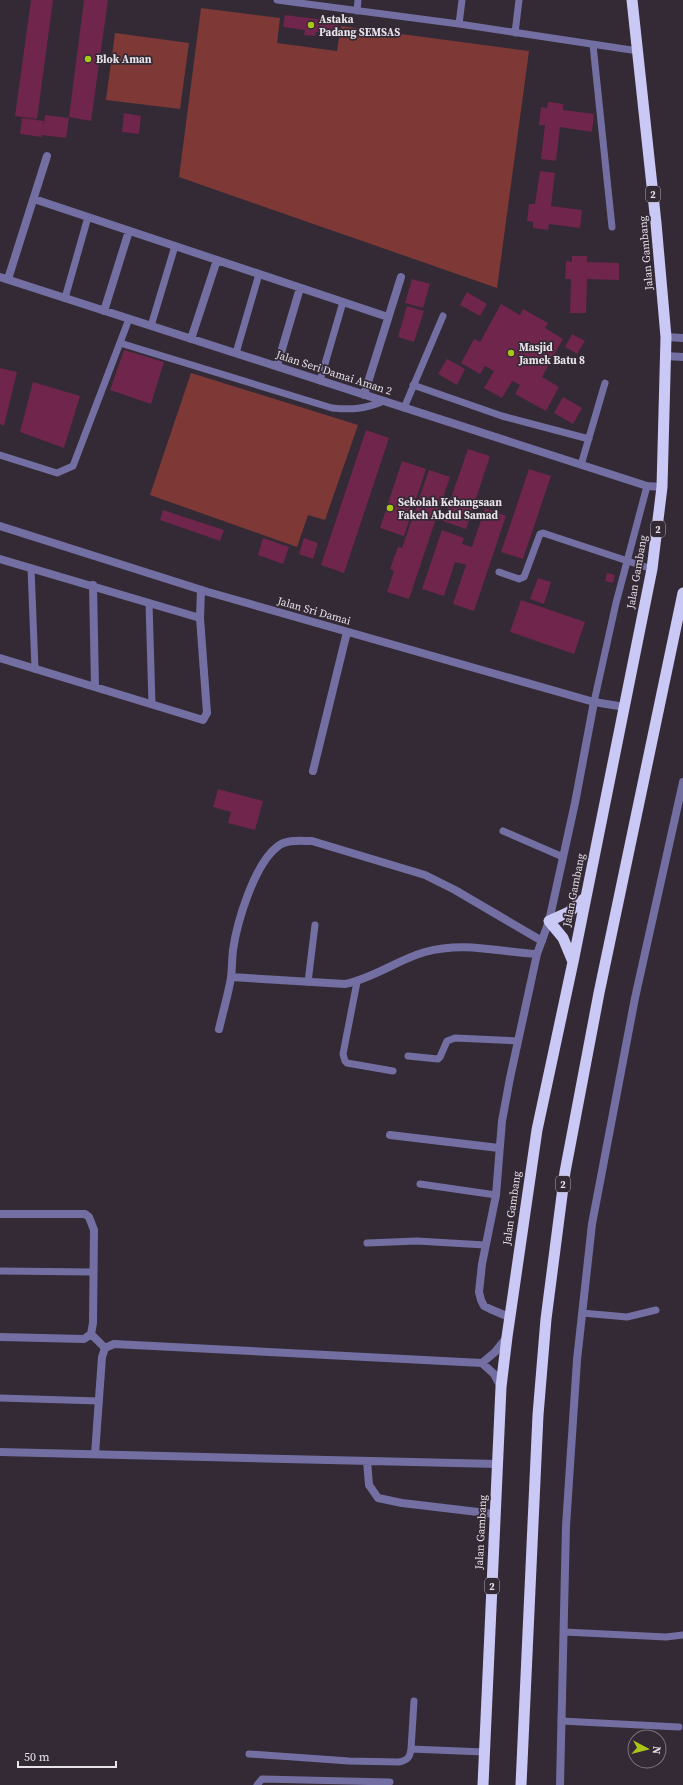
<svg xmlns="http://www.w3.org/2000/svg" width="683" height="1785" font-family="'Source Serif 4',serif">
<rect width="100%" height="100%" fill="#332a35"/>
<path fill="#7e3937" d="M201,8L280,18L277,43L337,51L341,26L529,51L497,288L179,177Z
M115,33L189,43L180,109L106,100Z
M191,373L358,425L325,520L308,515L297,547L150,495Z"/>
<path fill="#6f254c" d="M31,0H53L37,119L15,116Z
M84,0H108L91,121L69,117Z
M285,15L339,22L337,35L316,32L315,36L304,35L305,30L283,27Z
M548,102L563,104V110L594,114L592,132L560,127L556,161L541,159L545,125H539L541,107L547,108Z
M124,113L141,116L139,134L122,132Z
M45,115L69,118L66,138L42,135V137L20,134L22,118L44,121L43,131Z
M540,171L555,173L551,206L582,210L580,228L549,224L548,230L533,228V222L527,221L529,204H535Z
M572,256H587V262L619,263V280L587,279L586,313H570L571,279H565L566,261L572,262Z
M412,279L430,284L423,308L405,303Z
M467,292L487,304L480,316L460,305Z
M501,304L520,315L523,309L548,323L545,328L563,339L542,377L559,387L546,411L515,394L520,385L512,381L502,398L484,388L494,371L485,366L480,374L461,363L474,339L480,342Z
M407,306L424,311L414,342L398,337Z
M572,334L585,341L577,354L565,347Z
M124,350L164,362L151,404L110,390Z
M447,359L465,369L457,385L438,374Z
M0,368L17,372L4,426L0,424Z
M33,382L80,396L64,448L20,432Z
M563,397L582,408L573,424L554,413Z
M366,430L389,438L344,573L321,565Z
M468,449L490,456L466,529L443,521Z
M402,461L426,469L404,536L380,528Z
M529,469L551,476L523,559L501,552Z
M429,470L450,477L409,599L387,592L394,571L390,569L398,547L402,548Z
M485,508L506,516L474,611L453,604L466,565L455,562L444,596L422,589L442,530L464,538L462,544L472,547Z
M163,510L224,530L220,541L160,520Z
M263,538L289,547L283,564L258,555Z
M304,538L318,543L313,559L299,554Z
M607,573L615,575L613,583L605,581Z
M538,578L551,582L544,604L530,599Z
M521,600L585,622L574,654L510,632Z
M218,789L263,801L255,830L228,823L231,812L213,807Z"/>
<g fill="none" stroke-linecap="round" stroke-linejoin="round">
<path stroke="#736fa2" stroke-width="7" d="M277,0L459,24L638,51
M357,11L358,0
M459,24L462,0
M515,33L519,0
M593,45L612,227
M65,298L88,217
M151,326L175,246
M120,343L332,408C352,410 365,409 384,401
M236,353L259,274
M320,381L343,302
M413,385L502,416L589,439
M404,408L443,316
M0,455L57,473L73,466L129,319
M581,465L605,383
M31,568L35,669
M499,572L519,579L524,577L540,534L543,533L652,569
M149,603L152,704
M594,702L616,603L647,486
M503,831L563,857
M308,982L315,925
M357,982L343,1054L345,1061L347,1063L393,1071
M408,1056L438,1059L440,1057L447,1041L455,1038L518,1041
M420,1184L496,1195
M367,1243L417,1241L485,1245
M0,1271L93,1272
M582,1313L627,1317L656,1310
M0,1398L99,1401
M564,1632L666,1637L683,1635
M414,1701L411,1749L484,1752
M561,1721L679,1727
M249,1754L349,1761L399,1762C408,1760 410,1757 411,1749
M257,1785L262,1779L390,1782"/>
<path stroke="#736fa2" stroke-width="8" d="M34,199L388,317
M0,277L647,486L662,487
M8,279L47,156
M104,311L129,231
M191,339L217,260
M277,366L300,288
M364,395L401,277
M0,559L200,618
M93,585L95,687
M0,658L203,720L207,713L200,618L201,590
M313,771L347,632
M231,977L345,984C374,978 397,960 425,952C465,941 497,952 537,954
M219,1029C223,1012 228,995 231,978C232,969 232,959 233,950C237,922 254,865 277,847C286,839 301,841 312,841L425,875L455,890L542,941
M390,1135L499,1148
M0,1214H85L89,1217L94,1230L93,1323L91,1334
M509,1317L490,1309L484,1306L481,1300L479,1292L482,1264L496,1195L502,1121L510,1078L537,954L549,921L575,803L594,702
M0,1337L84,1339L91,1334L105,1348
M482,1363L494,1374L501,1387
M0,1452L497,1464
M95,1454L102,1357L105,1348L114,1344L482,1363L495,1352L507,1337
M367,1461L369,1485L378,1498L402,1503L495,1514
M560,1785L566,1526L577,1360L592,1224L635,998L683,782"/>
<path stroke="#736fa2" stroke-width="8" d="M666,337L683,338
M666,356L683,357
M0,526L208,592L594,702L625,707"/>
<path stroke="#cac8f4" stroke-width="11" d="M573,962L563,938L549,921L569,912L585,898
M483,1785L501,1387L507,1337L537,1130L573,962L652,569L662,487L666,337L656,223L632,0
M521,1785L538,1415L546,1319L565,1172L599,993L683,593"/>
</g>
<g fill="#aac717" stroke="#332a35" stroke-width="1.5">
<circle cx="311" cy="25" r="4"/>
<circle cx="88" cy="59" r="4"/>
<circle cx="511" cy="353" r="4"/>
<circle cx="390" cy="508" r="4"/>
</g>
<g text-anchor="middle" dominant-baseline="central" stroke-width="3.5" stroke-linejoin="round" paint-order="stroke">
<g fill="#332a35" stroke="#b2abb3" stroke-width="1">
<rect x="646" y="186" width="14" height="16" rx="3"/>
<rect x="651" y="521" width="14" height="16" rx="3"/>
<rect x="556" y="1176" width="14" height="16" rx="3"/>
<rect x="485" y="1578" width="14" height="16" rx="3"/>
</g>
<g font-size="10" font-weight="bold" fill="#e8e2e9">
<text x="653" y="194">2</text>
<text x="658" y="529">2</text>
<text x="563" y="1184">2</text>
<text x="492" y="1586">2</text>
</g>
<g font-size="11" font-weight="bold" fill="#e8e2e9" stroke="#332a35" text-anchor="start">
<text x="319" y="19">Astaka<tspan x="319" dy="13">Padang SEMSAS</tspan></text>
<text x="96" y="59">Blok Aman</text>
<text x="519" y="347">Masjid<tspan x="519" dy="13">Jamek Batu 8</tspan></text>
<text x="398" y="502">Sekolah Kebangsaan<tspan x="398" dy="13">Fakeh Abdul Samad</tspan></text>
</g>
<g font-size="11" fill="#e8e2e9" stroke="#332a35">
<text transform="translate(646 253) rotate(-95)">Jalan Gambang</text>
<text transform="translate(334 373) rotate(18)">Jalan Seri Damai Aman 2</text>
<text transform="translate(637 572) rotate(-80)">Jalan Gambang</text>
<text transform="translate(314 611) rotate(16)">Jalan Sri Damai</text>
<text transform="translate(574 890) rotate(-79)">Jalan Gambang</text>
<text transform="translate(512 1208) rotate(-82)">Jalan Gambang</text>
<text transform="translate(481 1532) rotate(-87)">Jalan Gambang</text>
</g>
</g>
<g transform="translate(647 1749) rotate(97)"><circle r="19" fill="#332a35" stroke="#7b747d"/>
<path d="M0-3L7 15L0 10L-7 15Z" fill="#aac717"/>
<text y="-6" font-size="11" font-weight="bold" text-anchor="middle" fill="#e8e2e9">N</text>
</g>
<path d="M18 1761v6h98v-6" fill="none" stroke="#e8e2e9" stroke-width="2"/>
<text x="24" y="1761" font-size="12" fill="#e8e2e9" stroke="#332a35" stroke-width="3" paint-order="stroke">50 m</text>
</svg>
